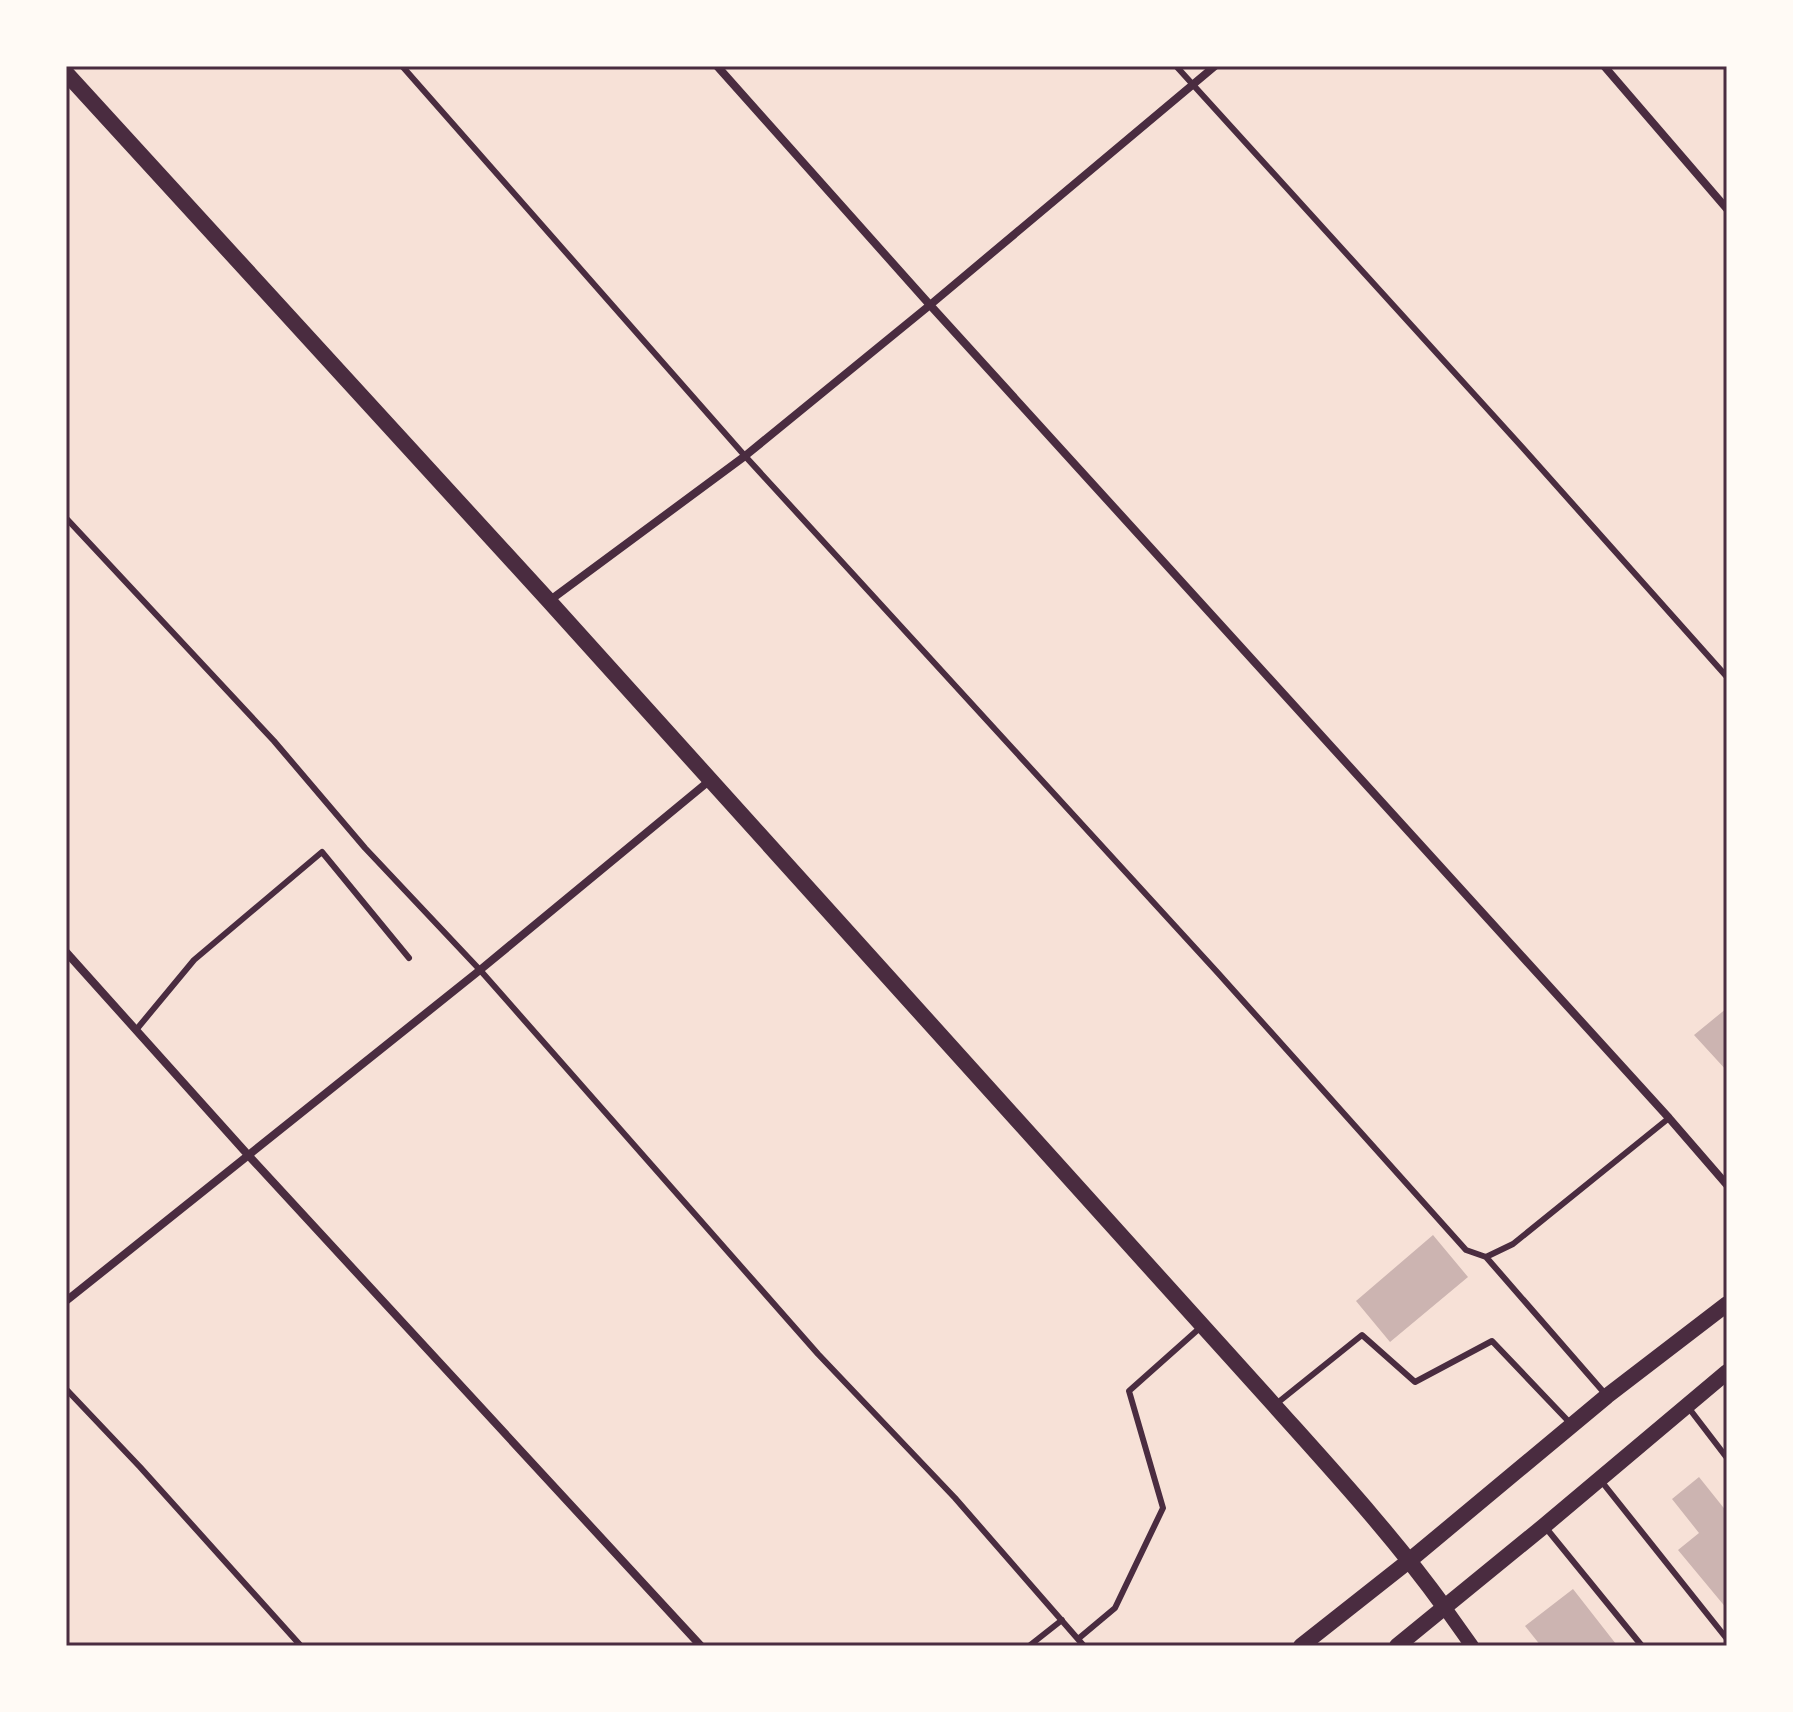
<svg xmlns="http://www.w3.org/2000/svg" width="1793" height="1712" font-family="'Nunito Sans',sans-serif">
<rect width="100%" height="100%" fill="#f7e1d7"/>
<path fill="#ccb4b1" d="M1727,1008V1071L1694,1035Z
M1433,1235L1468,1277L1390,1342L1356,1301Z
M1699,1477L1727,1512V1609L1678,1550L1699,1533L1672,1499Z
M1573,1589L1616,1644L1614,1646H1541L1525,1626Z"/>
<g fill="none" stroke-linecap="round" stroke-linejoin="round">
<path stroke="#4a2c40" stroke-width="6" d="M402,66L745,456L1218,973L1466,1250L1486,1257L1513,1244L1669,1118
M1176,66L1522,447L1727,677
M66,518L274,741L365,848L480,970L818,1354L955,1498L1084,1646
M136,1030L194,960L322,852L409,958
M1486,1257L1607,1396
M66,1389L140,1467L301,1646
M1276,1404L1362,1335L1415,1382L1492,1341L1572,1425
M1688,1407L1727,1458
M1602,1482L1727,1639
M1546,1528L1642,1646
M1078,1639L1115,1608L1163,1508L1129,1391L1202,1326
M1029,1646L1062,1620"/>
<path stroke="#4a2c40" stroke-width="8" d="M717,66L930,305L1669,1118L1727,1185
M1604,66L1727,209
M549,601L745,456L930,305L1215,66
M66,952L249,1156L701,1646
M66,1301L480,970L709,781"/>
<path stroke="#4a2c40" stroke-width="14" d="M1445,1608L1472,1646"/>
<path stroke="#4a2c40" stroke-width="16" d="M66,73L549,601L1274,1405C1333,1471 1393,1536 1445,1608
M1301,1646L1410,1560L1607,1396L1727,1304
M1397,1646L1544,1526L1727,1372"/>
</g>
<rect width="1793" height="1712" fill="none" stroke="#fffaf5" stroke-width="136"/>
<rect x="68" y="68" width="1657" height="1576" fill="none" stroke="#4a2c40" stroke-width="3"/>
</svg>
